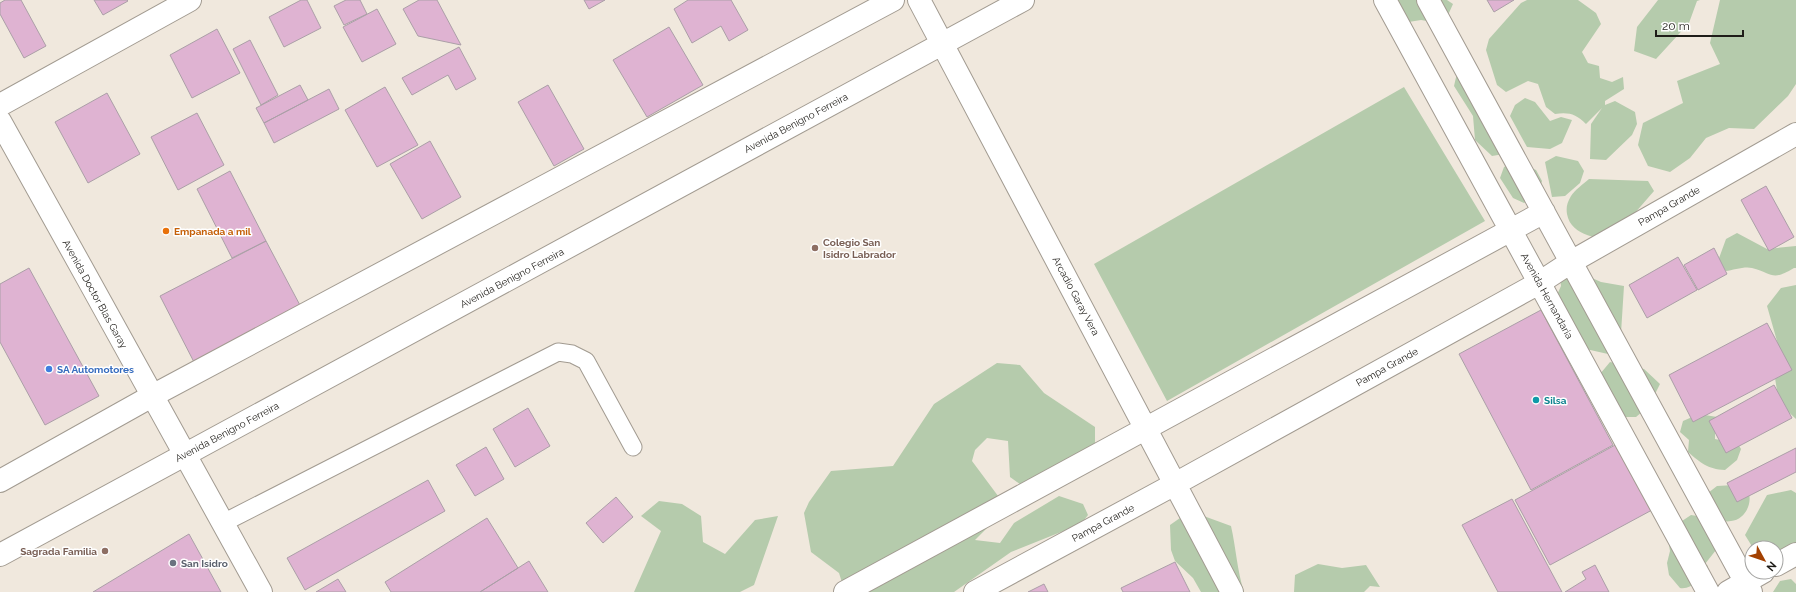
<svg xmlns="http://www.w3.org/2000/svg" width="1796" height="592" font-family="Raleway,sans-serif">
<rect width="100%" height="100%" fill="#f0e8dd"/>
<path fill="#b5cbac" d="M1382,0H1447L1453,4L1444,24L1421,20L1396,24L1384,22L1380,12Z
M1527,0H1578L1596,13L1601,24L1582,52L1588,63L1599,66L1600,78L1612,82L1623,77L1624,89L1605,101V105L1615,101L1635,112L1637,124L1632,135L1606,160L1590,159L1591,124L1602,108L1586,124C1576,114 1569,112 1555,114L1546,107L1538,84L1528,81L1506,92L1497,85L1486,50L1489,39L1521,3Z
M1658,0H1700L1697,1L1689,23L1656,59L1634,51L1637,27Z
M1720,0H1796V84L1788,96L1754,129L1729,128L1706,138L1690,158L1670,172L1648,166L1638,145L1643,123L1683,103L1677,81L1720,64L1710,43Z
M1457,73L1504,154L1492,156L1475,140L1473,116L1454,86Z
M1404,87L1485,221L1167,401L1094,264Z
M1525,98L1535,102L1550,121L1561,117L1572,120L1562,143L1550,149L1527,147L1510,116L1515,105Z
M1556,156L1578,161L1584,171L1580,183L1565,196L1552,197L1545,162Z
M1515,161L1536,170L1542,181L1538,193L1524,203L1513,198L1500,178L1504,167Z
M1589,179L1648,181L1654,191L1634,214L1619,242C1601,238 1571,237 1567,214C1566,207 1567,203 1571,196C1575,190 1583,184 1589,179Z
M1737,233L1767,249L1796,246V268H1794C1771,282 1773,273 1752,268C1745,266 1733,270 1726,271L1718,261L1726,239Z
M1558,263L1601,282L1624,286L1621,333L1608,354L1577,347L1551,308L1561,286Z
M1796,285V419L1779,403L1775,378L1783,362L1767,306L1781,288Z
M1610,362L1644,369L1660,384L1649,406L1636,417H1623L1595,380Z
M997,363L1020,365L1044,393L1095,427V451L1028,490L1010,477L1008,441L987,438L975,450L972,461L1007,508L975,540L1000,543L1014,523L1059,496L1083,504L1088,515L1081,524L1011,552L954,592H845L839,573L811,552L804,513L809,502L831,471L893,466L934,404Z
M1699,414L1717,417L1720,422L1715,433V439L1738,444L1741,449L1737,460L1725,470C1707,469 1701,463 1688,452L1689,440L1680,432L1683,421Z
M1734,485L1749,494C1752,505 1744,520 1731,521C1727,522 1722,521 1718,520L1708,493L1717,486Z
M1791,490L1796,493V550L1776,560V548H1753L1745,535L1767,495Z
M659,501L682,504L701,516L703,542L725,554L755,520L778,516L754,585L740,592H634L661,531L641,516Z
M1190,511L1231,526C1236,548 1237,570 1244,592H1201L1193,578L1175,561L1171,550L1170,525Z
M1691,515L1697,516L1716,550L1705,564L1708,566C1703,577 1692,590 1680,588L1669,575L1667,563L1670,551L1668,539L1676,525Z
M1318,564L1342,568L1366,565L1380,587L1370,586L1364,592H1294L1295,575Z
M1791,579L1796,584V592H1773L1780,581Z"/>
<path fill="#dfb3d2" stroke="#ab9fa7" d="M5,0H21L46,46L24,58L0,14V3Z
M94,0H127L128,1L103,15Z
M301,0H307L321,28L284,47L269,17Z
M346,0H360L367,14L344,25L334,6Z
M419,0H437L461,45L418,36L403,9Z
M584,0H605L589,9Z
M688,0H731L748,30L729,41L721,26L692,43L674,9Z
M1487,0H1514L1494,12Z
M377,9L396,44L362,62L343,27Z
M669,27L703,85L647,117L613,60Z
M217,29L240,73L192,98L170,55Z
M250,40L278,95L261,105L233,49Z
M459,47L476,79L456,90L448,75L412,95L402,78Z
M300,85L308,100L264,123L256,108Z
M548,85L584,149L554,166L518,102Z
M385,87L418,145L377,167L345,110Z
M329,89L339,109L274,143L264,123Z
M107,93L140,154L88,183L55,122Z
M197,113L224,165L178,190L151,137Z
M430,141L461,197L422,219L390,164Z
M230,171L266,241L232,258L197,189Z
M1766,186L1794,237L1769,251L1741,200Z
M266,241L302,309L195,364L160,296Z
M1714,248L1727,274L1698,290L1684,265Z
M1678,257L1697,290L1647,318L1629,285Z
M29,268L99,396L45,425L0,342V284Z
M1541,310L1613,445L1531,490L1459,354Z
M1767,323L1792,370L1693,422L1669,375Z
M1774,385L1792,418L1726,453L1709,421Z
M528,408L550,446L515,467L493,429Z
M1617,444L1652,510L1550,565L1515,500Z
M486,447L504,479L475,496L456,465Z
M1796,448V472L1737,502L1727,483Z
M428,480L445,511L305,590L287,558Z
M616,497L633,517L603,543L586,523Z
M1512,499L1562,592H1498L1462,525Z
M487,518L518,568L480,592H391L385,582Z
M189,534L221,592H93Z
M529,561L548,592H480L518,568Z
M1175,562L1190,592H1123L1121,588Z
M1595,565L1609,592H1565L1586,579L1582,572Z
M338,579L346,592H316Z
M1044,584L1048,592H1028Z"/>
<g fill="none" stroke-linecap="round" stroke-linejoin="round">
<defs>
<path id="service" d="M223,523L558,352L572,354L586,361L633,447"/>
<path id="minor" d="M919,0L1232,592
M1385,0L1708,592
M1428,0L1751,592
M0,105L190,0
M0,481L152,396L893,0
M0,555L1023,0
M1776,565L1796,554
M845,592L1544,212
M975,592L1175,484L1539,283L1571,262L1796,134
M1728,592L1763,572"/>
<path id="tertiary" d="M0,121C87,278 175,434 261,592"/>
</defs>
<use href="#service" stroke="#a29b91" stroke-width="19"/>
<use href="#minor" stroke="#a29b91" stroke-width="24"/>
<use href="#tertiary" stroke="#a29b91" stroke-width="24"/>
<use href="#service" stroke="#fff" stroke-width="17"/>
<use href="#minor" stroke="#fff" stroke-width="22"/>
<use href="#tertiary" stroke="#fff" stroke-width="22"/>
</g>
<circle fill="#e8710a" stroke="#fff" stroke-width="1.5" cx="166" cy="231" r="4"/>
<g fill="#8d6e63" stroke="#fff" stroke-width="1.5">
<circle cx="815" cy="248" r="4"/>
<circle cx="105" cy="551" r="4"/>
</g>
<circle fill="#3f7fe0" stroke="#fff" stroke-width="1.5" cx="49" cy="369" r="4"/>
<circle fill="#0f9aa8" stroke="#fff" stroke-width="1.5" cx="1536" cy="400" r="4"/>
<circle fill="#6b7280" stroke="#fff" stroke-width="1.5" cx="173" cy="563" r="4"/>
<g text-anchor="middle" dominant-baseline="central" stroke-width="3" stroke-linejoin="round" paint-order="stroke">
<g font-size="10" fill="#1f1d19" stroke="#fff">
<text transform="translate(796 123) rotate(-28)">Avenida Benigno Ferreira</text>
<text transform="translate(1669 206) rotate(-30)">Pampa Grande</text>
<text transform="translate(512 278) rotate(-28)">Avenida Benigno Ferreira</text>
<text transform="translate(95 294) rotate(61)">Avenida Doctor Blas Garay</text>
<text transform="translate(1076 296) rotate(62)">Arcadio Garay Vera</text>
<text transform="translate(1547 296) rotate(61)">Avenida Hernandaria</text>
<text transform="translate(1387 367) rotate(-29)">Pampa Grande</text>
<text transform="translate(227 432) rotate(-28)">Avenida Benigno Ferreira</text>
<text transform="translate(1103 523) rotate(-28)">Pampa Grande</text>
</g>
<g font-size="10" font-weight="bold" fill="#c56008" stroke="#fff" text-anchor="start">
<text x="174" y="231">Empanada a mil</text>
</g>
<g font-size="10" font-weight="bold" fill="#785e54" stroke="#fff" text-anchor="start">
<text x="823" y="242">Colegio San<tspan x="823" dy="12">Isidro Labrador</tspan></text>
<text x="97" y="551" text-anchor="end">Sagrada Familia</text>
</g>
<g font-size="10" font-weight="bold" fill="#366cbe" stroke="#fff" text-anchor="start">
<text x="57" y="369">SA Automotores</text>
</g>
<g font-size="10" font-weight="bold" fill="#0d838f" stroke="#fff" text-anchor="start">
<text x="1544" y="400">Silsa</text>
</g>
<g font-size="10" font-weight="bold" fill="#5b616d" stroke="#fff" text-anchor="start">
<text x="181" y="563">San Isidro</text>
</g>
</g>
<g transform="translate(1764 560) rotate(130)"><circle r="19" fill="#ffffff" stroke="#a5a5a3"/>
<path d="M0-3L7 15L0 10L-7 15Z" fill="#a34101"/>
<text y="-6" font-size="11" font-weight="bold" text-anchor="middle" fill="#1f1d19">N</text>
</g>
<path d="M1656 30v6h87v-6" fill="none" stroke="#1f1d19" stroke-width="2"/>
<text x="1662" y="30" font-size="12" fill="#1f1d19" stroke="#ffffff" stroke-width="3" paint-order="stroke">20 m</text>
</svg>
